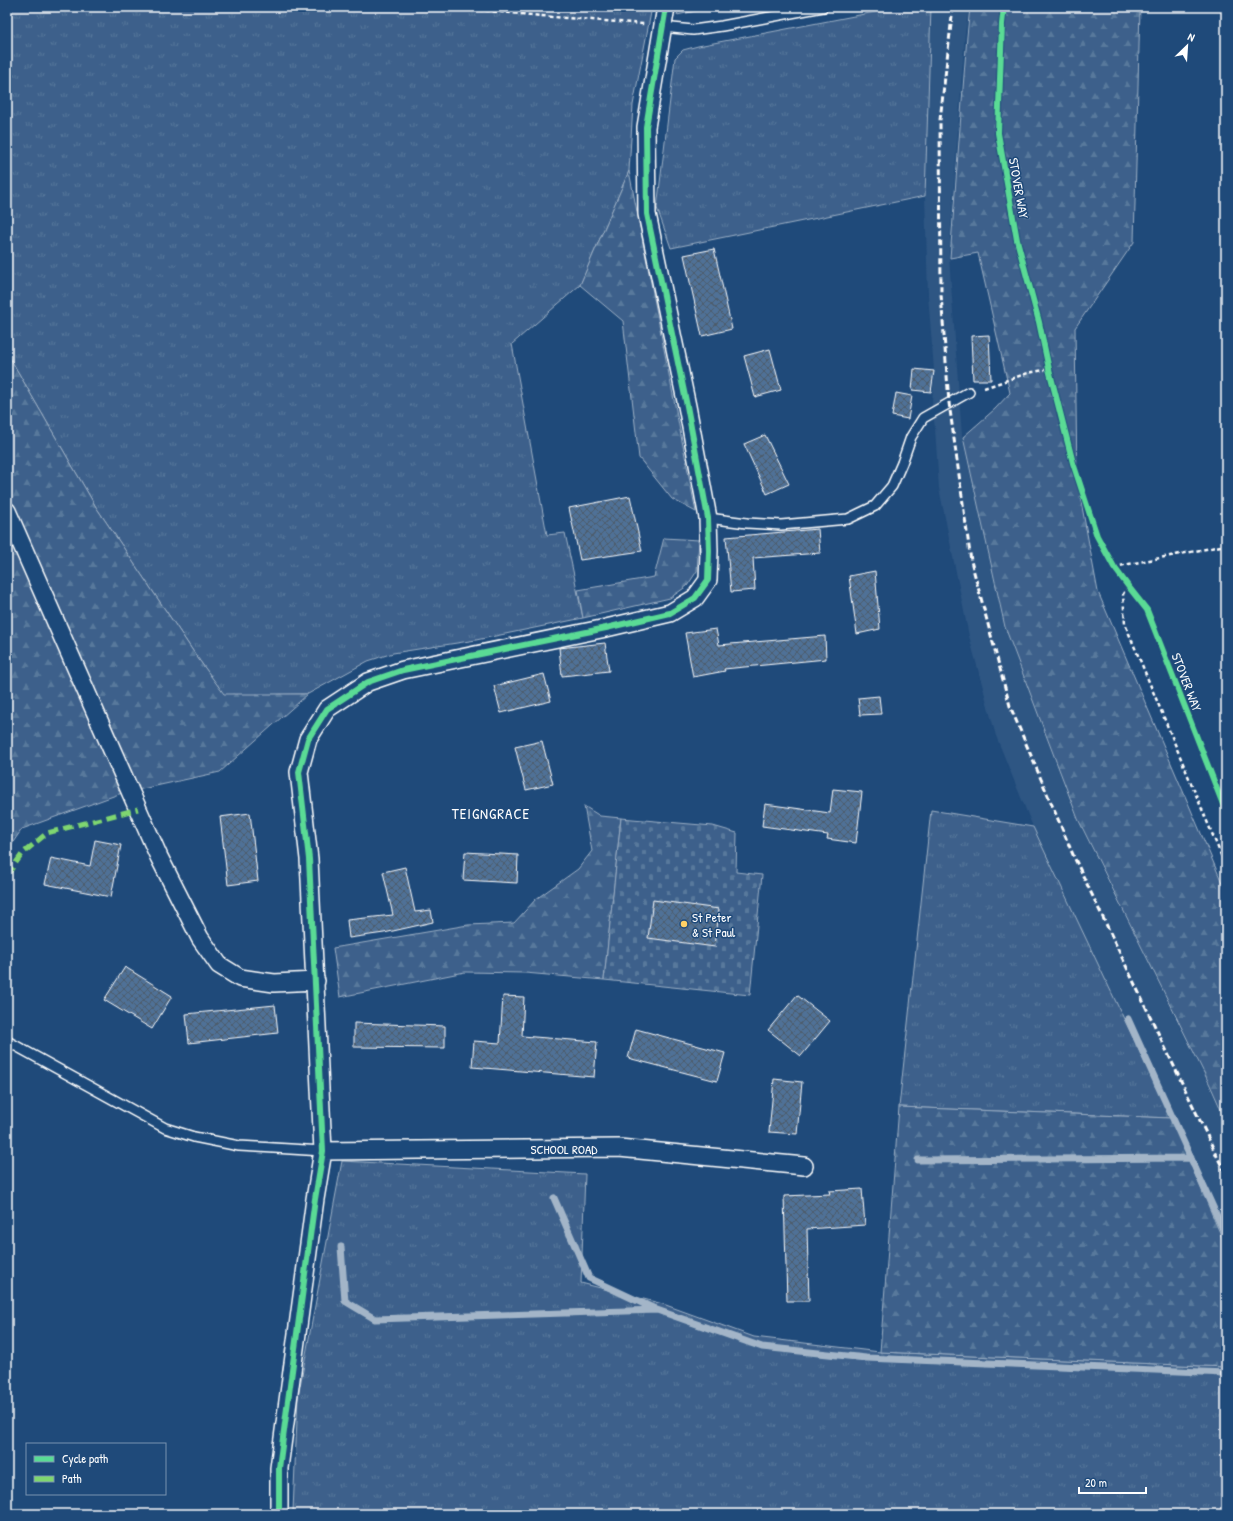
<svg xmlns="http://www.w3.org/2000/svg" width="1233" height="1521" font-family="'Patrick Hand',sans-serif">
<defs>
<pattern id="grass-tufts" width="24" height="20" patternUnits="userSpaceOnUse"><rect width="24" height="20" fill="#3c618b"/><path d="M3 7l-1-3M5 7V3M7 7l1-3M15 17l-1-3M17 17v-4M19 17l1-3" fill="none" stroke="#59799c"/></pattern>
<pattern id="forest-firs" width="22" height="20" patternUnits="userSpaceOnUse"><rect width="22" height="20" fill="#3c618b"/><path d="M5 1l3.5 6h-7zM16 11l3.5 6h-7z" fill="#59799c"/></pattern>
<pattern id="cemetery-stones" width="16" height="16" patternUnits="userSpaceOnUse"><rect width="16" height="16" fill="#3c618b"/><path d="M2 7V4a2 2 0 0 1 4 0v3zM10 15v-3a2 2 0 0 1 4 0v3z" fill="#59799c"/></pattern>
<pattern id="building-cross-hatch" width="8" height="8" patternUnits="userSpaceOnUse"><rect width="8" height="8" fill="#507197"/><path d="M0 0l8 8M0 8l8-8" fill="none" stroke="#4e5b6a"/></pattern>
</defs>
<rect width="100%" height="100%" fill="#1f4a7a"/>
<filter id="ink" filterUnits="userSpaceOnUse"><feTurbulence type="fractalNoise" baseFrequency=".025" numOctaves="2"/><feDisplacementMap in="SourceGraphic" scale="8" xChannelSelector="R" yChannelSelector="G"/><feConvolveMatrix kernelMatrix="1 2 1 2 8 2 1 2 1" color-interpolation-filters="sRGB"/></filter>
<g filter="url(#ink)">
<path fill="#2e5683" d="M931,7H969L965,34L949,257L962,436L1004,626L1077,819L1209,1085L1226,1123V1247L1171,1118L1033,827L996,736L969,636L939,488L935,428L932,405L934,370L928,295L925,196Z"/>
<path fill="url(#grass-tufts)" stroke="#9eb0c5" d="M7,7H652L633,105L629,171L580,285L512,344L547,535L565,533L583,618L476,640L393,653L368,661L308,694L224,695L197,657L96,507L7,353Z
M679,7H715L677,15Z
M901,7H931L925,196L671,248L657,208L675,58L683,50L698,46Z
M931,810L1033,827L1171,1118L899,1107Z
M342,1161L585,1174L581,1283L663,1304L754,1337L880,1352L1226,1367V1514H294L293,1511L298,1397Z"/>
<path fill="url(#forest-firs)" stroke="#9eb0c5" d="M970,7H1140L1134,242L1075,328L1077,480L1098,592L1226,892V1121L1210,1085L1078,819L1005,627L963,437L995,409L1010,393L978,253L950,258L967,36Z
M629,171L696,512L672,499L639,458L623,321L580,285Z
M7,353L96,507L197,657L224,694H308L220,772L119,794L22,829L7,851Z
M664,538L699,540L697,571L687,586L670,598L583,618L578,590L654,577Z
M584,806L600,816L621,818L604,980L525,973L465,972L340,997L333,948L468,925L514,923L536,899L578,869L592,851Z
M899,1107L1171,1118L1226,1247V1367L880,1352Z"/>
<path fill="url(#cemetery-stones)" stroke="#9eb0c5" d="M621,818L713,826L737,833L736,872L762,875L750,995L604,980Z"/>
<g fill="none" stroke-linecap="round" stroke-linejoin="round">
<path stroke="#a3b5c8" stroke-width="7" d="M1128,1019L1226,1236
M918,1160L1191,1158
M554,1198L589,1278L655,1309
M341,1247L345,1301L375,1319L657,1310L762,1347L866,1358L1226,1373"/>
</g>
<path fill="url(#building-cross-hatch)" stroke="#fff" d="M714,249L732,329L702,336L684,255Z
M989,335L991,380H973L971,336Z
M770,349L781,390L755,397L744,356Z
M914,369L934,371L931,392L912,390Z
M896,393L912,396L908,419L892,416Z
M765,435L789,484L767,494L744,444Z
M630,496L642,551L580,560L569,508Z
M818,529L820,553L753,558L755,590L731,592L726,537Z
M875,571L880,629L857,634L849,576Z
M716,629L719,645L825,636L826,659L724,669L725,671L693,677L685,633Z
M605,643L609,671L562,676L559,648Z
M544,674L551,701L501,713L494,686Z
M879,696L881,714L860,715L858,698Z
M542,741L553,784L526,790L515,747Z
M833,789L862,792L856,843L827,839L828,835L762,826L765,804L830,813Z
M250,813L258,881L228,885L220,817Z
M95,840L121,845L111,897L45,884L51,858L90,866Z
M465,852L518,855L517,883L463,880Z
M405,867L415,912L431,910L433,922L384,933L349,938L347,920L393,915L383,872Z
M653,900L719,909L715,947L648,938Z
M125,967L172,996L152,1029L104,1000Z
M797,995L830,1021L801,1056L768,1030Z
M503,996L524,997L522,1036L597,1042L594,1077L472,1067L474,1041L500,1043Z
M275,1005L278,1033L189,1043L186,1014Z
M354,1023L445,1026V1048L354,1047Z
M636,1029L725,1053L717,1081L628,1058Z
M774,1079L802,1082L797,1134L769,1132Z
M862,1189L865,1225L807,1229L809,1301H787L784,1196L830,1194L829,1191Z"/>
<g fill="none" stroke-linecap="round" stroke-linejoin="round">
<defs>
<path id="service" d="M662,27L693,30L722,26L823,7
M708,518L747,523L781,525L848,519L875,506L892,486L902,463L911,437L923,418L969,392
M7,1041L165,1128L194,1137L239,1146L323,1151"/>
<path id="minor" d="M7,511L159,857L200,938L219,965L240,978L274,983L316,981
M323,1151L619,1148L804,1166
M279,1514V1468L315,1199L323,1151L309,859L299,772L308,739L327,709L368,682L403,670L606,628L670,613L695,598L708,580L709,551L708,518L687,406L647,214L646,127L666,7"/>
</defs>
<use href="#service" stroke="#fff" stroke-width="12"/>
<use href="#minor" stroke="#fff" stroke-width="20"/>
<path stroke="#fff" stroke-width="2.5" stroke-dasharray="4 3" stroke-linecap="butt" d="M451,7L541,16L644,24
M984,388L1028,373L1049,369
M1114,567L1226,545
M1128,586L1123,594L1125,624L1226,867"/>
<use href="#service" stroke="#1f4a7a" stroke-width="9"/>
<use href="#minor" stroke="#1f4a7a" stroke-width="17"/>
<path stroke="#fff" stroke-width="3" stroke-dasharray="6 3" stroke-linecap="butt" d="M953,7L940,120L941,294L949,403L971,561L1010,706L1074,857L1226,1175"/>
<path stroke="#7fd670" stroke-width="5" stroke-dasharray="10 5" stroke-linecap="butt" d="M7,875L23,853L47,833L138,809"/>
<defs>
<path id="cycleway" d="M1004,7L1002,24L998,133L1017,240L1039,322L1049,369L1073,463L1097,536L1114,567L1128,586L1147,610L1226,812
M279,1514V1468L315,1199L323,1151L309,859L299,772L308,739L327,709L368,682L403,670L606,628L670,613L695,598L708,580L709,551L708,518L687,406L647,214L646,127L666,7"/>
</defs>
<use href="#cycleway" stroke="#1f4a7a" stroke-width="8"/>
<use href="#cycleway" stroke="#5adb95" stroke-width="6"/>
</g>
</g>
<circle fill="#ffd166" stroke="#1f4a7a" stroke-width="1.5" cx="684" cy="924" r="4"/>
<g text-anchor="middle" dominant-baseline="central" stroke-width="3" stroke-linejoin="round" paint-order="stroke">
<g font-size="13" fill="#fff" stroke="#1f4a7a">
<text transform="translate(1019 188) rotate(80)">STOVER WAY</text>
<text transform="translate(1187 682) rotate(69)">STOVER WAY</text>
<text x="564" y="1149">SCHOOL ROAD</text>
</g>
<g font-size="13" fill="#fff" stroke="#1f4a7a" text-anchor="start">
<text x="692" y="917">St Peter<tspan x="692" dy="15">&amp; St Paul</tspan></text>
</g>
<g font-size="15" letter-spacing="1" fill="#fff" stroke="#1f4a7a">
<text x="491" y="813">TEIGNGRACE</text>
</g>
</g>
<rect width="1233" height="1521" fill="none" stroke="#1f4a7a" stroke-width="24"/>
<rect x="12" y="12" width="1209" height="1497" fill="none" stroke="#fff" stroke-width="1.5" filter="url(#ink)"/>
<rect x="26" y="1443" width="140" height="52" fill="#1f4a7a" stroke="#7992af"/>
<rect x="34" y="1456" width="20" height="6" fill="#5adb95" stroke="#7992af"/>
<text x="62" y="1463" font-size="12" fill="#ffffff">Cycle path</text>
<rect x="34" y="1476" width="20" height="6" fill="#7fd670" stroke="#7992af"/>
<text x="62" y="1483" font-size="12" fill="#ffffff">Path</text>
<g transform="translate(1187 46) rotate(25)" stroke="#1f4a7a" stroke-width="3" paint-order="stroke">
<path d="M0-3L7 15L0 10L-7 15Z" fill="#ffffff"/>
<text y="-6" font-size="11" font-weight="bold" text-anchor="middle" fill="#ffffff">N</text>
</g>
<path d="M1079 1487v6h67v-6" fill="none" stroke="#ffffff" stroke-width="2"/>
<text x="1085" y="1487" font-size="12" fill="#ffffff" stroke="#1f4a7a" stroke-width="3" paint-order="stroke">20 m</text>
</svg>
